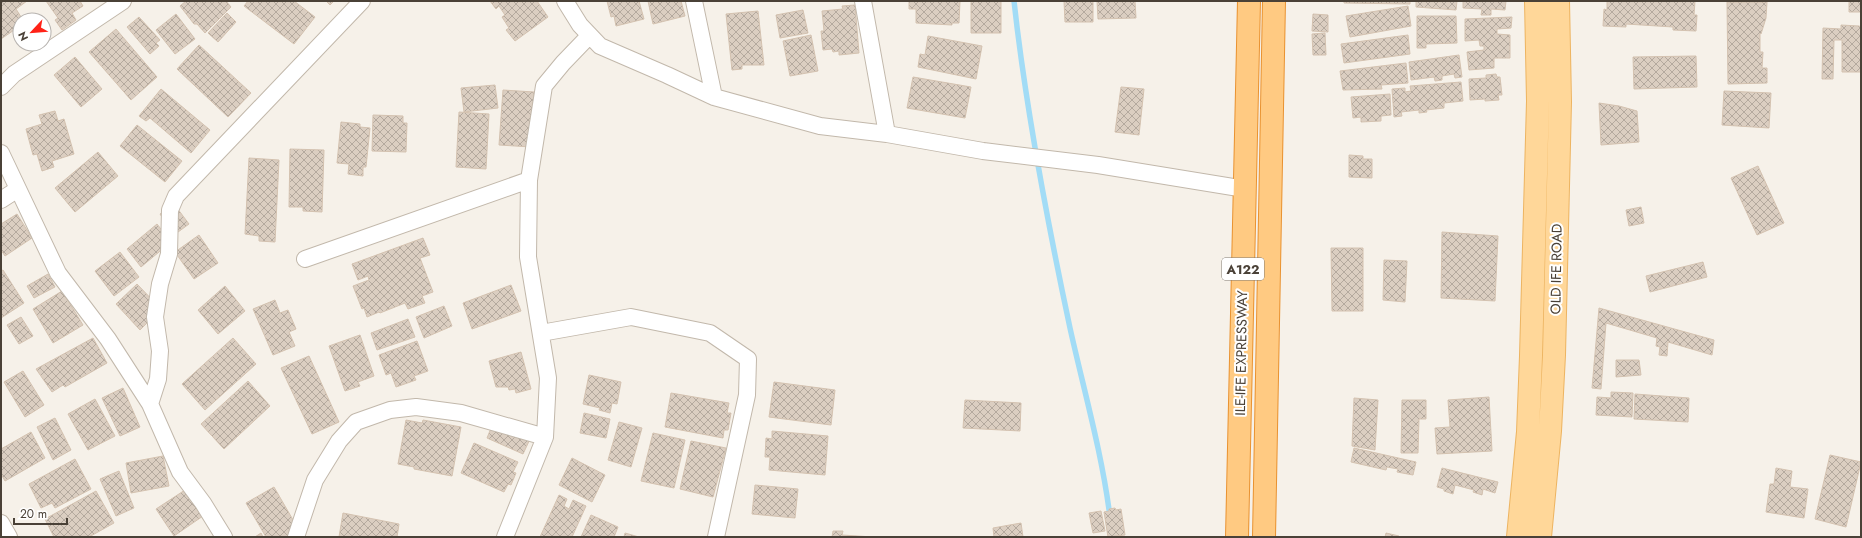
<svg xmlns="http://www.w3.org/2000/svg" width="1862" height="538" font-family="Jost,sans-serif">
<defs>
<pattern id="building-cross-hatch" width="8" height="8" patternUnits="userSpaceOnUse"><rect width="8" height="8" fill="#dbcec1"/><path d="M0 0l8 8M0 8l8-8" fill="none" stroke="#b4a99e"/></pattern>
</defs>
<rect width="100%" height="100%" fill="#f6f1e9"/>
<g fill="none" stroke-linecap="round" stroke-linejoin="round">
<path stroke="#a2dcf6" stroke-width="5.5" d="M1014,1C1026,111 1047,220 1070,328C1084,391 1102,453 1110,517"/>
</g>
<path fill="url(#building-cross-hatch)" stroke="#d4c2b0" d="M1,1H27L16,9L23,20H20V26L1,39Z
M46,1H80L83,6L72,13L76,20L62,30L55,20L58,18Z
M186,1H226L231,7L205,33L197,24H194L180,6Z
M248,1H294L315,17L294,44L244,6Z
M326,1H334L330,5Z
M490,1H537L548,17L515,41L506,30L509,28L502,17L505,15L499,6L496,9Z
M607,1H639L644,19L616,26L614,16L611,17Z
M648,1H681L685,16L653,24Z
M909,1H960L959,23H952V25L916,23V9H909Z
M971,1H1001V33H971Z
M1064,1H1093V22H1065Z
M1097,1H1135L1136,18L1098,19Z
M1344,1H1410V4L1344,3Z
M1416,1H1457L1456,10L1416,7Z
M1463,1H1506L1505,10L1491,9V15H1481L1482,9L1463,8Z
M1607,1H1695L1694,15H1697L1696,31L1673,30V27L1626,24V27L1603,26L1604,9L1607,10Z
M1849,1H1861V12H1849Z
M1727,2H1767L1766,18L1761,34L1760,33V52H1763L1762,68H1767V83L1728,84Z
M855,5L859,53L839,55V51L833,52L832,49L823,50L821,31H824L822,11L843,9L842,6Z
M1408,6L1411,26L1350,37L1346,16Z
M803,10L808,33L780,38L776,15Z
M758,11L764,65H742V69L732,70L726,14Z
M227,13L236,22L218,42L208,33Z
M176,14L195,39L175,54L156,30Z
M1313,14L1328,15V32L1312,31Z
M1417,16H1456L1457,43L1426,44V48H1417Z
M139,17L160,40L156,43L159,46L150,54L127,27Z
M1512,17L1511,28L1497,29V34L1510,35V58H1494V68L1469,70L1467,52L1484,50V46H1480L1479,40L1465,41V19Z
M1841,25L1859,26L1861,27V72H1842V40H1834L1833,79H1822L1823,28L1841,29Z
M116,29L157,77L131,100L89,52Z
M1325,33L1326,55H1313L1312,34Z
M811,35L818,71L790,76L783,41Z
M1408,35L1410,54L1344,63L1341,44Z
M928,36L982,46L976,79L918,67L920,54L925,55Z
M199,45L251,93L228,117L177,69Z
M1459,55L1462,77L1455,78L1454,74L1442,76V80L1435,81L1434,77L1411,80L1409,62Z
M1696,56L1697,87L1634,89L1633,57Z
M75,57L102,89L81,107L54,75Z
M1406,63L1408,83L1381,85L1382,89L1343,90L1340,71Z
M1496,74L1497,77H1500L1502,95H1498L1499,100L1485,101V99L1470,100L1469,79L1486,78V75Z
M913,77L971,87L965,118L907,108Z
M1461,82L1463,101L1444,103V108L1426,110L1427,112L1419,113V110L1401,112L1402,116L1394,117L1392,89L1405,88V92L1411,91L1410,86Z
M495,85L498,108L464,112L461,88Z
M1121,87L1144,89L1139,135L1115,132Z
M161,89L210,130L191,153L150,118L146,121L139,116Z
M503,90L534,92L531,147L499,145Z
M1724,91L1771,93L1769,128L1722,125Z
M1390,94L1391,115L1381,116V121L1361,122V117L1353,118L1351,97Z
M1599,103L1619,106L1637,111L1639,142L1601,145Z
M55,111L58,121L64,119L74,154L52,161L54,167L42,171L37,154L33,155L26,129L42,124L39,115Z
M459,112L489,114L486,169L456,167Z
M373,115L403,116V123H407L406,152L372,151Z
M341,122L360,124V127L370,128L366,167H363V176L348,174L349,164L337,163Z
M137,125L182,161L165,182L120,146Z
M290,149L324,150L322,212L303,211V207H289Z
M98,152L118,176L75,212L55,188Z
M1349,155L1363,156V159H1372V178L1349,177Z
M249,158L279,160L275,242L259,241V236L245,234Z
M1758,166L1784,223L1757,235L1731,178Z
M174,204L189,224L174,235L160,214Z
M1641,207L1644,223L1629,226L1626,210Z
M17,214L32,238L5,256L1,250V224Z
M157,224L171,242L141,267L127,249Z
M1442,232L1498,236L1495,301L1441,298Z
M199,235L218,263L194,279L175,252Z
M423,238L430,255L420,258L433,292L422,296L425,303L408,309L405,303L380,313L379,312L367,317L364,308L362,309L353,286L369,280L368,276L358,280L352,264Z
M1331,248H1363V311H1332Z
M120,252L139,277L114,296L95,271Z
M1384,260L1407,261L1405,302L1383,300Z
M1703,262L1707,277L1650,292L1646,276Z
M3,270L24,303L1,318V271Z
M48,274L55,287L34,298L27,286Z
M137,284L161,309L140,330L116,304Z
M511,285L521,311L472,329L463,303Z
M225,286L245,311L218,334L198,310Z
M62,291L83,325L53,343L33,309Z
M275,300L280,313L288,310L296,329L289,332L295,346L273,355L253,309Z
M444,306L452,326L424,338L416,317Z
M1599,308L1714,340L1712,355L1668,342L1667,356L1659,355L1660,347L1656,346L1657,338L1606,323L1601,389L1592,388Z
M21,317L33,336L19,344L7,325Z
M408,319L415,337L377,350L371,333Z
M360,335L374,376L358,382L360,386L345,391L329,346Z
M93,338L107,363L65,387L63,385L52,392L36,369Z
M233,338L256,364L205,410L182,384Z
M417,341L428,371L414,376L416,380L396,387L391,373L386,375L379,355Z
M521,352L531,389L516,393L515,389L509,390L508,387H496L489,361Z
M309,356L339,422L312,434L281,368Z
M1616,360H1639L1641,375L1616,377Z
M23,371L44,405L25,417L4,382Z
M589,375L621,382L617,404L612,403L610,413L599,410L600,408L583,404Z
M248,381L270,406L224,449L201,424Z
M774,382L835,390L831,425L769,417Z
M123,388L140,427L120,436L102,398Z
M1611,392L1633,393L1632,417L1596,415L1597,397L1611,398Z
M671,393L729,403L727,413H731L728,430H724L723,438L665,427Z
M1635,394L1689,398L1688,422L1634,419Z
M1489,397L1492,451L1437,454L1435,428L1450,427L1448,400Z
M1354,398L1378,400L1375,450L1352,446Z
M95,399L115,436L88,450L68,414Z
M965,400L1021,403L1020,431L963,428Z
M1402,400H1426V419H1419L1418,453H1401Z
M584,413L610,419L606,438L580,433Z
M55,418L71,450L53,460L37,427Z
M406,420L422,423L423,420L461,427L452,476L414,469V467L398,464Z
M494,421L531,437L523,454L487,438Z
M619,422L642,428L631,467L608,460Z
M772,431L828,436L825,475L769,470L770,457H765L766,438L772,439Z
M31,432L45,458L5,481L1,474V449Z
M653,433L685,440L674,488L641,481Z
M691,441L726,448L713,497L680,489Z
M474,443L518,462L513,472L516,473L511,485L508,484L504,492L461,473Z
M1354,448L1416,462L1413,475L1397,472L1398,469L1387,467L1386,470L1351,462Z
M1830,455L1861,462L1846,527L1815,519Z
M163,456L169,486L131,493L126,463Z
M572,458L605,475L592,502L559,485Z
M75,459L91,489L55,508L52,503L41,508L29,484Z
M1442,468L1498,482L1495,493L1483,489L1482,495L1473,492L1474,490L1455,485L1453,494L1444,491V489L1437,487Z
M1776,468L1792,471L1790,487L1808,489L1804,518L1766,512L1770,484H1774Z
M119,471L134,508L116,516L100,479Z
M755,485L798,489L795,518L752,514Z
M274,487L300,532L292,537H266L246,503Z
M185,490L203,516L174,536L156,509Z
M96,491L114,523L89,537H54L45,519Z
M559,495L567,499L564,506L569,509L573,500L586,506L572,537H540Z
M1115,508L1116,510L1121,509L1125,535L1108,537L1104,512L1109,511V509Z
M1101,511L1105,531L1093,533L1089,513Z
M343,513L399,524L397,537H339Z
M591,515L618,527L614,537H581Z
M1021,523L1023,537H994L993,528Z
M833,531H843L842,535L873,537H832Z
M261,533L263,537H255Z
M625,533L639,537H624Z
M1386,533L1399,536V537H1385Z"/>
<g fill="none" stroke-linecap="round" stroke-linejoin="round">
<defs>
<path id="minor" d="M565,1L580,25L600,46L667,75L714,97L820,126L887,134L983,151L1098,165L1245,189
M694,1L714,97
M863,1L887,134
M1,87L14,74L123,1
M1,153L58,273L108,339L150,404L180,472L203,503L224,537
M1,200L18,189
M305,259L529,180
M541,333L631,317L710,333L748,359L747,395L716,537
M150,404L158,379L160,351L155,317L160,284L169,254L170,210L176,196L362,1
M1,523L9,537
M296,537L315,480L339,441L356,422L390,410L416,407L461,413L545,437
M505,537L545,437L548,378L528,257L529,180L544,86L563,63L589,36"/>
<path id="primary" d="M1518,537L1528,432L1531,356L1538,101L1536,1
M1540,537L1550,431L1554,355L1560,102L1558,1"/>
<path id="trunk" d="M1237,537L1249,1
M1264,537L1274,1"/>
</defs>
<use href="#minor" stroke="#c2b8ab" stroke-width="18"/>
<use href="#primary" stroke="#edb461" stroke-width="24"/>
<use href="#trunk" stroke="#e99230" stroke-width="24"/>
<use href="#minor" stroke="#fff" stroke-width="16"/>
<use href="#primary" stroke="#ffd799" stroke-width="22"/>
<use href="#trunk" stroke="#ffca82" stroke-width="22"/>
</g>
<g text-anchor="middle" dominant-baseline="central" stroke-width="4" stroke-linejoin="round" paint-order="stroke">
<rect fill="#fff" stroke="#807a73" stroke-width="1" x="1222" y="258" width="42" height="22" rx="3"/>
<g font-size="13" font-weight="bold" fill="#4a4137">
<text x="1243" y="269">A122</text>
</g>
<g font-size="14" fill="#4a4137" stroke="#fff">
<text transform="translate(1556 269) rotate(-89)">OLD IFE ROAD</text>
<text transform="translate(1241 353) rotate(-89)">ILE-IFE EXPRESSWAY</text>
</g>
</g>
<rect width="1862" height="538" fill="none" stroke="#4a4137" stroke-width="4"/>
<g transform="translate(32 32) rotate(244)"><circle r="19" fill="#ffffff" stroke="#b7b3af"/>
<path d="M0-3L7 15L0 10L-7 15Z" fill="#ff2217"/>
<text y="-6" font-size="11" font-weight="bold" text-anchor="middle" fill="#4a4137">N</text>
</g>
<path d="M14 518v6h53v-6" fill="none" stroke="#4a4137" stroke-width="2"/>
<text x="20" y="518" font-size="12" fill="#4a4137" stroke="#ffffff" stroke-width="3" paint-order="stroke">20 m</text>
</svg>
